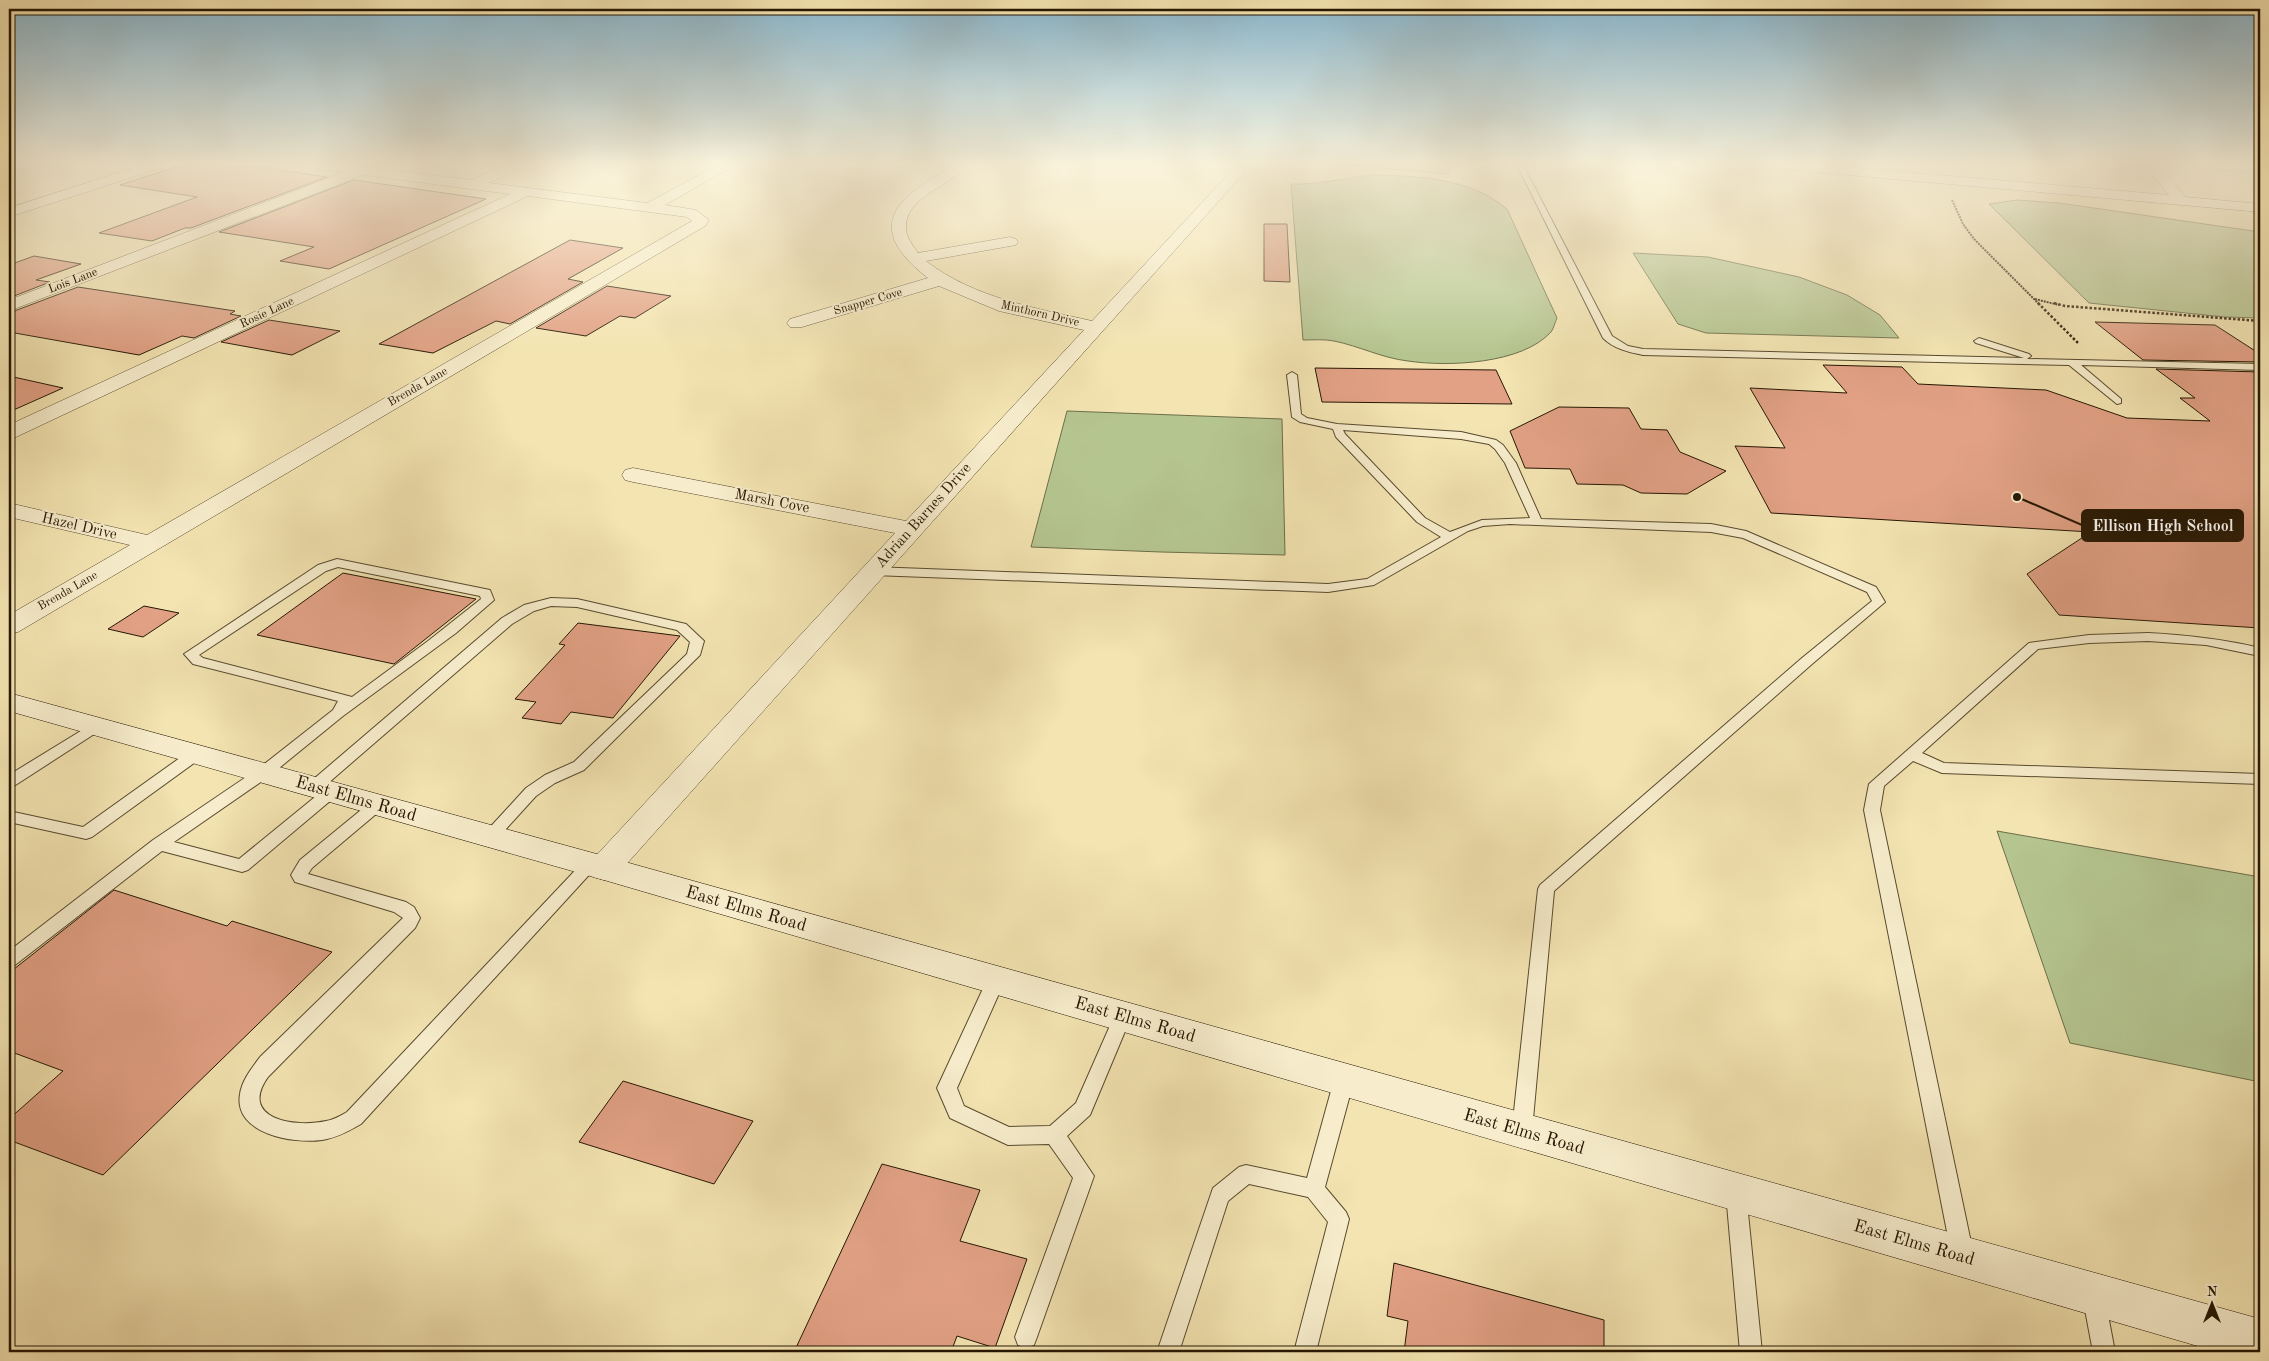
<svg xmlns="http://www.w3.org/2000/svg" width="2269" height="1361" font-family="'Old Standard TT',serif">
<rect width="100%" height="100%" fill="#f3e4b1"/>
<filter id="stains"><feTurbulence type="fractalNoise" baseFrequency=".004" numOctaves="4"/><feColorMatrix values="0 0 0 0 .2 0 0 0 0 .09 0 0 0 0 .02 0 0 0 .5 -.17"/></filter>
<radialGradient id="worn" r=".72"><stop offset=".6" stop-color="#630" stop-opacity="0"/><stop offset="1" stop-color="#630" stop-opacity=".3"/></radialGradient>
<path fill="#b5c590" stroke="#6d6e49" d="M1346,165H1452L1448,174Z
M1373,175C1420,176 1470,178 1507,209L1557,318C1555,322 1554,328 1551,332C1522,364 1448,367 1408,361C1382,358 1359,346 1334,341C1324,339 1313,340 1303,340L1291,184C1318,185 1345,178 1373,175Z
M2017,200L2059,203L2260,232V318L2225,317L2089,303L1989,204Z
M1633,253L1708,257L1799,277L1847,295L1880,315L1899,338L1706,333L1678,324Z
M1067,411L1282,419L1285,555L1161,552L1031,547Z
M1997,831L2260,877V1082L2070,1043Z"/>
<path fill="#e2a185" stroke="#251602" d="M182,165H247L327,177L191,228H185L152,241L99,233L197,197L120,185Z
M354,180L486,199L329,269L280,261L314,247L219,232Z
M1264,224H1287L1290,282L1264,281Z
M570,240L623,248L568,279L583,282L510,324L496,321L433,353L379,344Z
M34,256L81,264L36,280L50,282L9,298V265Z
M607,286L671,296L635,318L620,316L586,336L536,328Z
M78,287L235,311L230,314L241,316L194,338L182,336L139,355L9,332V313Z
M269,320L340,331L292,355L221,342Z
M2095,322L2215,325L2260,354V362L2143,360Z
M1823,365L1902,367L1918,384L2046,390L2127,418L2210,421L2180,398H2195L2156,369L2260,372V628L2059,615L2027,574L2091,532L1771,513L1735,446L1785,448L1750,388L1847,393Z
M1315,368L1496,370L1512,404L1322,402Z
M9,376L63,388L9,412Z
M1559,407L1629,408L1641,429L1667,430L1680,452L1726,471L1687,494L1641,493L1623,485L1577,484L1570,469L1525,468L1510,431Z
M343,573L476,599L394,664L257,635Z
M144,606L179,613L143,637L108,629Z
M578,623L680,636L613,718L571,712L561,724L522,718L536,702L515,699L565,645L559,644Z
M114,890L227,926L232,921L332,952L103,1175L9,1140V1119L63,1071L9,1051V973Z
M623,1081L753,1121L714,1184L579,1142Z
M882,1164L980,1190L960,1241L1027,1259L995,1348L957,1336L951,1352H794Z
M1394,1263L1604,1320V1352H1404L1408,1321L1387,1316Z"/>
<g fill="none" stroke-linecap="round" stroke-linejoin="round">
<defs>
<path id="lane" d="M1517,165H1523L1612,336L1628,346L1643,349L2024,358L1976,343L1974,341L1979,338L2029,354L2031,356L2027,359L2260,364V370L2081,365L2121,399V403L2117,404L2069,365L1643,355C1629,352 1614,349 1603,338Z
M1292,372L1297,375L1301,414L1307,418L1337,424L1461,432L1496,440L1503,445L1516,463L1541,519L1711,524L1746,531L1876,587L1885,602L1812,664L1554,891L1532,1130L1529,1136L1522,1139L1515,1136L1512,1130L1538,889L1540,885L1802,658L1872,601L1867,592L1743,538L1711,532L1510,524L1483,526L1468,531L1374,585L1328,592L873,575L867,571L873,567L1328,584L1367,579L1441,537L1417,522L1336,437L1333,429L1300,422L1292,417L1287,375ZM1343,430L1461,439L1489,444L1495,449L1505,463L1530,518L1482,520L1450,532L1425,518L1345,434Z
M337,559L490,590L494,600L456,633L343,716L268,777L174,842L239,859L326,788H336L339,792L336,796L248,870L242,872L162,851L15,965L9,967V951L153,840L258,769L333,710L338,701L193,664L184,654L318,565ZM338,567L480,596L481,599L428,641L352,697L203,658L199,655L326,571Z
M551,598L577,599L686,624L704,641L700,655L584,770L555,783L536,796L496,840L490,842L484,840L482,836L526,788L545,775L574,762L687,654L690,642L677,630L577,607L551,606L534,611L512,624L319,791H309L306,787L309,783L502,618L524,605Z
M2148,633C2186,635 2223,639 2260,648V656L2206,645L2148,641L2089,643L2038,649L1922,753L1944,763L2260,774V784L1942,773L1913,761L1884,786L1880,810L1973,1252L1970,1259L1962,1262L1954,1259L1951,1252L1864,810L1869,784L2029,643L2089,635Z
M97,721L102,723L104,726L102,729L14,786L9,787V775Z
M196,749L201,750L203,754L201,758L92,837L86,839L9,822V811L83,827L191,750Z
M377,800L382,801L385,805L382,809L312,868L308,874L406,902L414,907L420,918L415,928L268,1077C238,1119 295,1128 326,1121C333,1120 340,1116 347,1112L585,860L591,858L597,860L599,864L361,1124C349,1131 336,1138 322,1140C294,1144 233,1134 240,1094C242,1080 252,1068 260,1057L403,918L394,912L295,882L291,875L300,860L372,801Z
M996,973L1002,975L1005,980L957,1088L964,1106L1009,1127L1050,1126L1076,1103L1116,1012L1122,1009L1128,1012L1131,1017L1090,1115L1067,1136L1094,1176L1037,1337L1034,1345L1026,1348L1018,1345L1015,1337L1073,1178L1049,1144L1008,1145L950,1118L937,1088L987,980L990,975Z
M1344,1072L1351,1074L1354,1080L1325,1187L1346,1212L1349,1219L1316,1352H1294L1328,1222L1308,1197L1249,1184L1228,1201L1179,1352H1157L1213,1188L1239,1167L1246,1165L1307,1178L1334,1080L1337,1074Z
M1736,1183L1743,1186L1746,1193L1762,1352H1740L1726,1193L1729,1186Z
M2094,1288L2102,1291L2105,1299L2115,1352H2093L2083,1299L2086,1291Z"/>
<path id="street" d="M143,165H163L161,168L9,217V208Z
M312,165H349L471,180L505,165H523L521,168L489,183L647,203L718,165H735L665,205L696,210L709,220L705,226L18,632L9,634V615L130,545L9,517V503L147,535L692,221L687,217L528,196L16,437L9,439V425L510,194L363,175L9,311V300L344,172L319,169Z
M953,165H968C951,187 904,196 906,229C906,237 914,247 918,253L1010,237L1016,239L1018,242L1016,245L926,261C974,298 1035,308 1092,321L1237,165H1251L615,877L604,880L593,877L588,868L593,859L895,533L633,482L625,480L622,475L625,470L633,468L906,521L1084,330L999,311L939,286L802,327H790L787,323L790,319L928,278C902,258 875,229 905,199C918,186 937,176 953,165Z
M1080,165H1096L1089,169L1082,168Z
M1775,165H1824L2169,195L2144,165H2158L2185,197L2260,204V212L1782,169Z
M2210,165H2260V173L2217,169Z"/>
<path id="secondary" d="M9,165H27L25,168L9,172Z
M9,693L604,856L2260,1319V1352H2218L604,880L9,711Z"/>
</defs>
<use href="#lane" stroke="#584a2e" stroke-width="2"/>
<use href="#street" stroke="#584a2e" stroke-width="1"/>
<use href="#secondary" stroke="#251602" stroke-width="1"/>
<path stroke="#251602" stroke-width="2" stroke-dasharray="2 1" stroke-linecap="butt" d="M1952,200L1963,224L1974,239L2040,305
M2035,299L2059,305"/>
<path stroke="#251602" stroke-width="2.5" stroke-dasharray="2.5 2" stroke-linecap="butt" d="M2038,303L2079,344
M2054,303L2065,306L2260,321"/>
<use href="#lane" fill="#f7edcc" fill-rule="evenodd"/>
<use href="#street" fill="#f7edcc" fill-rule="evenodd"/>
<use href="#secondary" fill="#f7edcc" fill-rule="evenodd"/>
</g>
<linearGradient id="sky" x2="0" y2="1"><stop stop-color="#89b8d0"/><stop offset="0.46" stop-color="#faf3dc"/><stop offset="1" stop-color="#faf3dc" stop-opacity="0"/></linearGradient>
<rect width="2269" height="355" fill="url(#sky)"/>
<g text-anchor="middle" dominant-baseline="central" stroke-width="4" stroke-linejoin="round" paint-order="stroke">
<g font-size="12" fill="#251602" stroke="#f7edcc">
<text transform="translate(73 281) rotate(-21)">Lois Lane</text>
<text transform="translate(868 302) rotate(-16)">Snapper Cove</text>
<text transform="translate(267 313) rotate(-25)">Rosie Lane</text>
<text transform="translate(1040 314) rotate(13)">Minthorn Drive</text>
<text transform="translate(418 387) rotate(-30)">Brenda Lane</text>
<text transform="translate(68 591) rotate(-30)">Brenda Lane</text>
</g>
<g font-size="15" fill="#251602" stroke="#f7edcc">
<text transform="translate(772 502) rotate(11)">Marsh Cove</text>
<text transform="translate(924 516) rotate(-48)">Adrian Barnes Drive</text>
<text transform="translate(79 527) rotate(13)">Hazel Drive</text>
</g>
<g font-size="18" fill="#251602" stroke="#f7edcc">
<text transform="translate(356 799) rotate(16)">East Elms Road</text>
<text transform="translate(746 909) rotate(16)">East Elms Road</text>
<text transform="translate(1135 1020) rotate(16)">East Elms Road</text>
<text transform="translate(1524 1132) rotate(16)">East Elms Road</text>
<text transform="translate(1914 1243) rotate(16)">East Elms Road</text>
</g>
</g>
<path fill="none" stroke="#251602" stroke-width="2" d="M2017 497L2082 525"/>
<circle fill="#251602" stroke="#f7edcc" stroke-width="2" cx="2017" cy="497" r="5"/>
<rect fill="#251602" stroke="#251602" stroke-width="2" x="2082" y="510" width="161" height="31" rx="5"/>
<g font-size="16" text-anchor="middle" font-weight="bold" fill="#fff">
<text x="2163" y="531">Ellison High School</text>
</g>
<rect width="2269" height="1361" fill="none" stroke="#f3e4b1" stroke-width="30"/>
<rect x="10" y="10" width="2249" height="1341" fill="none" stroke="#251602" stroke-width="2.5"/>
<rect x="15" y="15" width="2239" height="1331" fill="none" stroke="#251602"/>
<g transform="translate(2212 1304)" stroke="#f7edcc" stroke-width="4" paint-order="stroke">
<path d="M0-4L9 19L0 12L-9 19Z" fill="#251602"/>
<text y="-8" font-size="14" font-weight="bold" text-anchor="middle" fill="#251602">N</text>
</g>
<rect width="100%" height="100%" filter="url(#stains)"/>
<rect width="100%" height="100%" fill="url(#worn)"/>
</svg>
